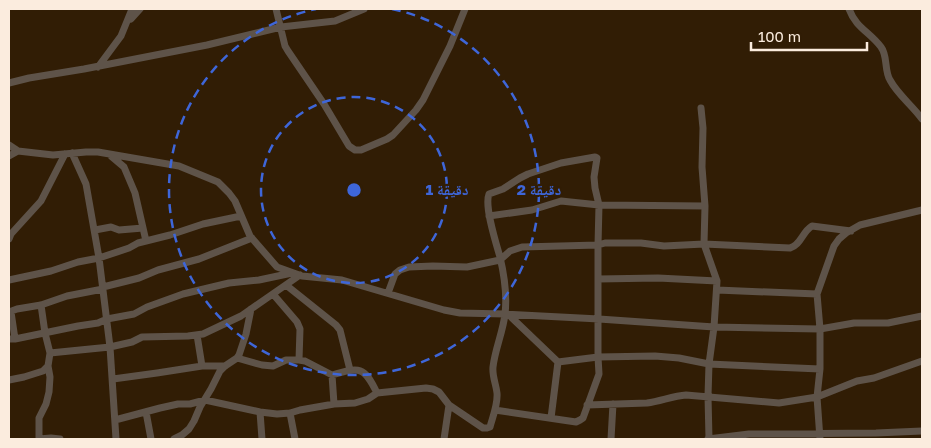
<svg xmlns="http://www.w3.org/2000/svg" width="931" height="448" font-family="'Golos Text','Noto Naskh Arabic',sans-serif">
<rect width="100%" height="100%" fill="#311d05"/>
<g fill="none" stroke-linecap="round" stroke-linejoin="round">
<path stroke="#5e5349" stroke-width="7" d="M276,9L285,46L288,51L324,104L349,146L355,150H361L387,139L393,135L416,110L423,100L450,46L465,9
M849,9C856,28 870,32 881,47C888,56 884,70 890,80C898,95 912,105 922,119
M131,19L140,9
M98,67L121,36L132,9
M9,83L29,78L84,69L207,45L281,27L335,21L364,9
M701,108L703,128L702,167L705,206L704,244L717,281L714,327L709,364L708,396L709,439
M9,145L18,151L53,155L86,152H98L179,166L218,182L229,193L235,201L250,236L277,267L302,276L342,280L444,310L460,313L505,314L599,319L714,327L820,329L854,323H888L922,316
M72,153L86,184L99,258L110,347L116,439
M9,156L18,151
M111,156L124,167L135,193L146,241
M489,216L532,210L561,201L599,205L705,206
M95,230L111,227L119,230L143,228
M9,239L11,234L41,201L65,154
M598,279L658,278L717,281
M9,280L51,271L78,262L99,258L129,248L138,243L170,235L203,224L241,216
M286,285L336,325L340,330L350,370
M103,287L139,278L158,270L199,259L252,238
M717,290L817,294
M388,293L395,274L400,270L409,267L433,266L467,267L500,260L510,251L522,247L598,245L605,243H641L664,246L704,244L790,248C801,245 802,232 812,226L851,231
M273,294L297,322L300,329L299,360
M9,312L17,309L41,305L67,296L103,289
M11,312L15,339
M509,315L558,362L598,357L655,356L679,358L709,364L820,369
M197,335L202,366
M9,339H15L78,326L98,323L107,319L134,314L147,307L183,294L208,288L229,283L259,280L292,273
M50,353L110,347L132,342L142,337L188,336L203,334L241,316L300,275
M237,358L262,365L273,366L286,360H299L305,361L332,375C360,367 364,366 377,393
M48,366L50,377L49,392L46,404L39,418V439L51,438L60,439
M332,375L334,404
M113,379L157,373L202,366H225
M9,380L24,377L43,371L48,366L50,353L45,333L41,305
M587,405L647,403C661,401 673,396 686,395L779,403L817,397L857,381L874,378L922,361
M146,412L151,439
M260,412L262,439
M290,413L295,439
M551,418L558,362
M115,420L160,408L178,404H190L205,400L260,412L277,414L290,413L300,410L334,404L355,403L368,399L377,393L426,388L433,389L439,392L449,405L483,428H487L490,427C493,416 498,404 497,393C496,384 492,376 493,367C495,349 503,332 505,314C507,297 504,274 500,257C496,243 484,206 489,194L503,189L520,178L528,174L561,163L595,157L597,158L594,177L595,188L599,205L598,245V357L599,374L583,418L580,420L576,422L495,410
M174,439L182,435L189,429L194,421L200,407L211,389L220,371L225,366L237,358L239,355L246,334L251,309
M444,439L449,405
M611,439L613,404
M708,439L749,434L876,433L922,431
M820,439L817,397L820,369V329L817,294L834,246L839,239L846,233L860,225L922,210"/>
</g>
<g fill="none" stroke="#3e66d9" stroke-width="2.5" stroke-dasharray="9 6">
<circle cx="354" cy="190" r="93"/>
<path d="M392 9A185 185 0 1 1 316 9"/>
</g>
<circle cx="354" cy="190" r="8" fill="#3e66d9" stroke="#311d05" stroke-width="2.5"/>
<g font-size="15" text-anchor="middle" font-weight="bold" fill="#3e66d9" stroke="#311d05" stroke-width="4" stroke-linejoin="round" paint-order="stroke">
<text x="447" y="195">1 دقيقة</text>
<text x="539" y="195">2 دقيقة</text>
</g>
<rect width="931" height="448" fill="none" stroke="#fbecde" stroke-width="20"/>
<path d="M751 42v8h116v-8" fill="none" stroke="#fbecde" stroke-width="2.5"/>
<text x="758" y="42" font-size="15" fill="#fbecde" stroke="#311d05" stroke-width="4" paint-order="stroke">100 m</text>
</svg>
